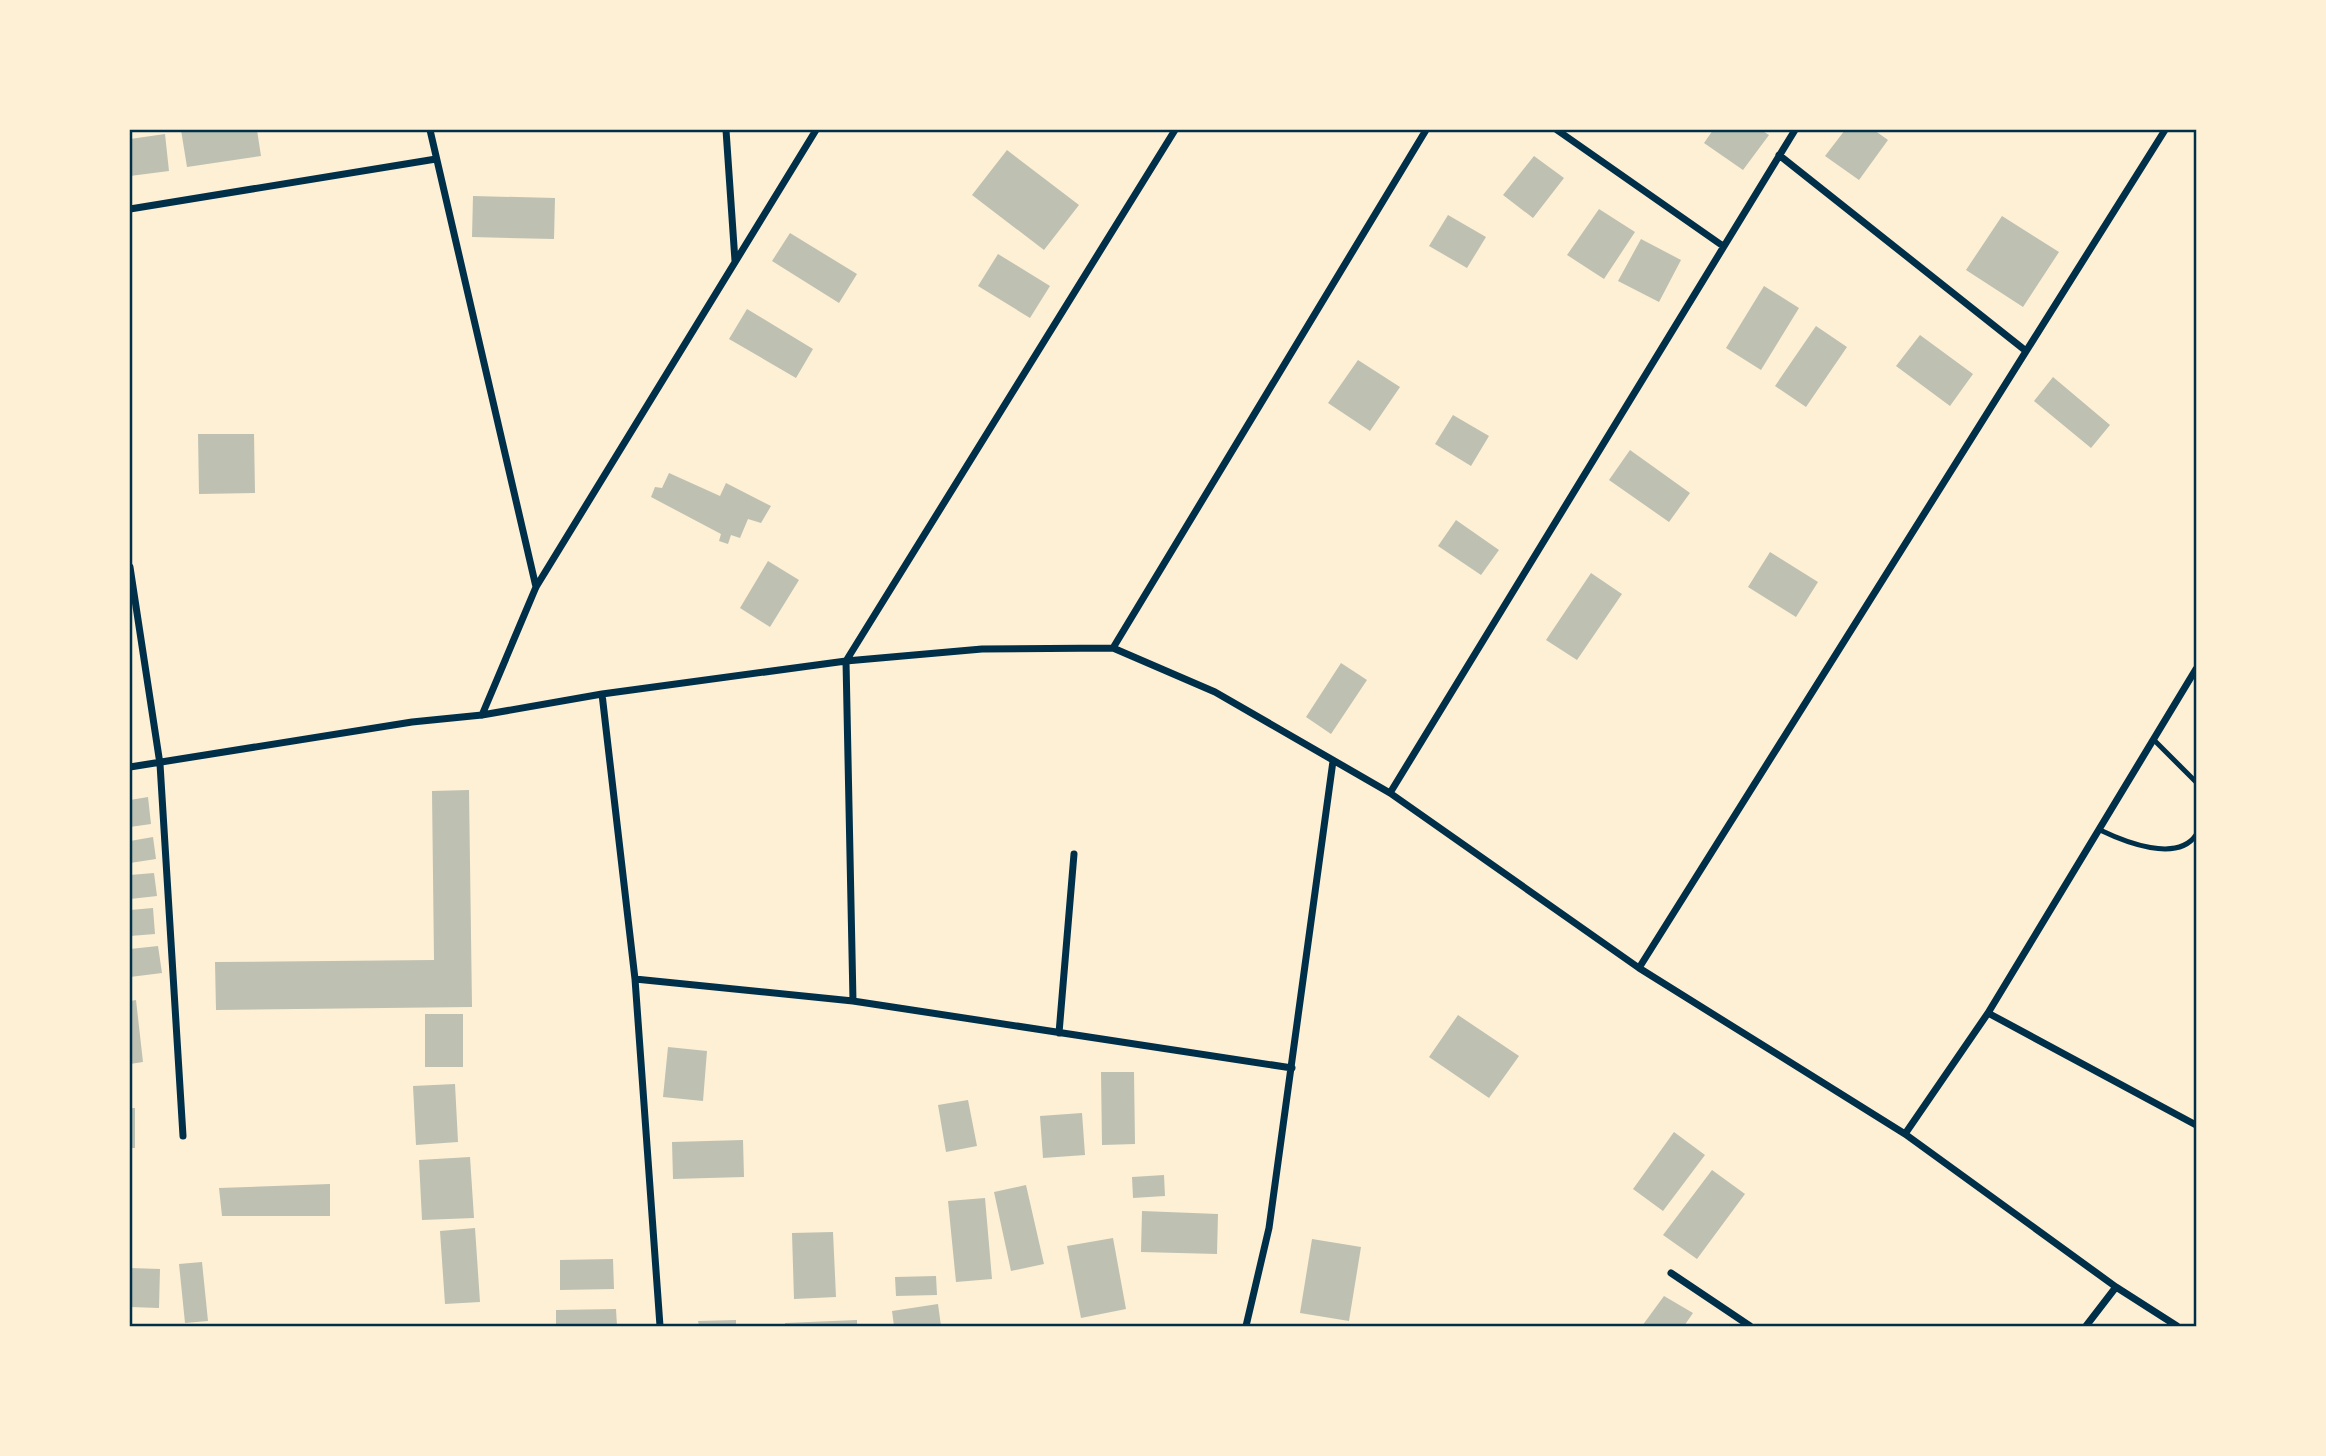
<svg xmlns="http://www.w3.org/2000/svg" width="2326" height="1456" font-family="Signika,sans-serif">
<rect width="100%" height="100%" fill="#fdf0d5"/>
<path fill="#bec0b2" d="M181,130H257L261,156L187,167Z
M1713,130H1761L1769,135L1743,170L1704,143Z
M1845,130H1874L1888,140L1859,180L1825,156Z
M165,134L169,171L130,176V139Z
M1007,150L1079,205L1044,250L972,195Z
M1534,156L1564,178L1533,218L1503,195Z
M473,196L555,198L554,239L472,237Z
M1599,209L1635,232L1604,279L1567,255Z
M1448,215L1486,237L1467,268L1429,246Z
M2002,216L2059,252L2023,307L1966,270Z
M790,233L857,274L839,303L772,261Z
M1641,239L1681,260L1659,302L1618,281Z
M998,254L1050,286L1030,318L978,286Z
M1764,286L1799,308L1761,370L1726,348Z
M747,309L813,349L796,378L729,339Z
M1816,326L1847,347L1806,407L1775,386Z
M1920,335L1973,374L1950,406L1896,366Z
M1358,360L1400,387L1370,431L1328,403Z
M2053,377L2110,425L2091,448L2034,401Z
M1453,415L1489,436L1471,466L1435,444Z
M198,434H254L255,493L199,494Z
M1630,450L1690,493L1669,522L1609,480Z
M669,473L720,496L726,483L771,506L761,523L748,519L740,538L731,535L728,544L719,541L721,534L651,497L655,487L662,488Z
M1456,520L1499,550L1481,575L1438,546Z
M1770,552L1818,582L1796,617L1748,587Z
M768,561L799,580L770,627L740,608Z
M1591,573L1622,594L1577,660L1546,640Z
M1341,663L1367,680L1331,734L1306,717Z
M469,790L472,1007L216,1010L215,962L434,960L432,791Z
M148,797L151,824L130,827V800Z
M153,837L156,859L130,863V841Z
M154,873L157,896L130,899V875Z
M153,908L155,934L130,936V910Z
M158,946L162,973L130,977V949Z
M136,1000L143,1062L130,1064V1001Z
M425,1014H463V1067H425Z
M1458,1015L1519,1056L1489,1098L1429,1057Z
M668,1047L707,1051L703,1101L663,1097Z
M1101,1072H1134L1135,1144L1102,1145Z
M455,1084L458,1142L416,1145L413,1086Z
M968,1100L977,1146L946,1152L938,1105Z
M130,1108H135V1148H130Z
M1082,1113L1085,1155L1043,1158L1040,1116Z
M1674,1132L1705,1155L1663,1211L1633,1189Z
M743,1140L744,1177L673,1179L672,1142Z
M470,1157L474,1218L422,1220L419,1160Z
M1712,1170L1745,1194L1697,1259L1663,1235Z
M1164,1175L1165,1196L1133,1198L1132,1177Z
M330,1184V1216H222L219,1188Z
M1026,1185L1044,1264L1011,1271L994,1192Z
M985,1198L992,1279L956,1282L948,1201Z
M1142,1211L1218,1214L1217,1254L1141,1252Z
M475,1228L480,1302L445,1304L440,1231Z
M833,1232L836,1297L794,1299L792,1233Z
M1113,1238L1126,1309L1081,1318L1067,1246Z
M1312,1239L1361,1247L1349,1321L1300,1313Z
M613,1259L614,1289L560,1290V1260Z
M202,1262L208,1321L185,1323L179,1264Z
M130,1268L160,1269L159,1308L130,1307Z
M936,1276L937,1295L896,1296L895,1277Z
M1664,1296L1693,1313L1684,1326H1642Z
M938,1304L941,1326H894L892,1311Z
M616,1309L617,1326H556V1310Z
M736,1320V1326H699L698,1321Z
M857,1320V1326H785V1323Z"/>
<g fill="none" stroke-linecap="round" stroke-linejoin="round">
<path stroke="#003049" stroke-width="5" d="M2154,740L2196,782
M2100,830C2125,842 2177,863 2196,835"/>
<path stroke="#003049" stroke-width="7" d="M430,130L536,587
M726,130L735,261
M1557,130L1723,246
M1779,155L2026,351
M130,209L436,159
M130,567L160,764L183,1136
M1113,648L1426,130
M602,694L635,979L660,1326
M482,715L536,587L816,130
M130,767L412,722L482,715L602,694L846,661L982,649L1113,648L1215,692L1390,793L1639,968L1905,1134L2116,1287L2177,1326
M1390,793L1795,130
M1639,968L2165,130
M635,979L853,1001L1292,1068
M853,1001L846,661L1175,130
M1988,1013L2196,1125
M1059,1033L1074,854
M1905,1134L1988,1013L2196,669
M1671,1273L1750,1326
M1246,1326L1269,1228L1333,761
M2086,1326L2116,1287"/>
</g>
<rect width="2326" height="1456" fill="none" stroke="#fdf0d5" stroke-width="262"/>
<rect x="131" y="131" width="2064" height="1194" fill="none" stroke="#003049" stroke-width="2.5"/>
</svg>
